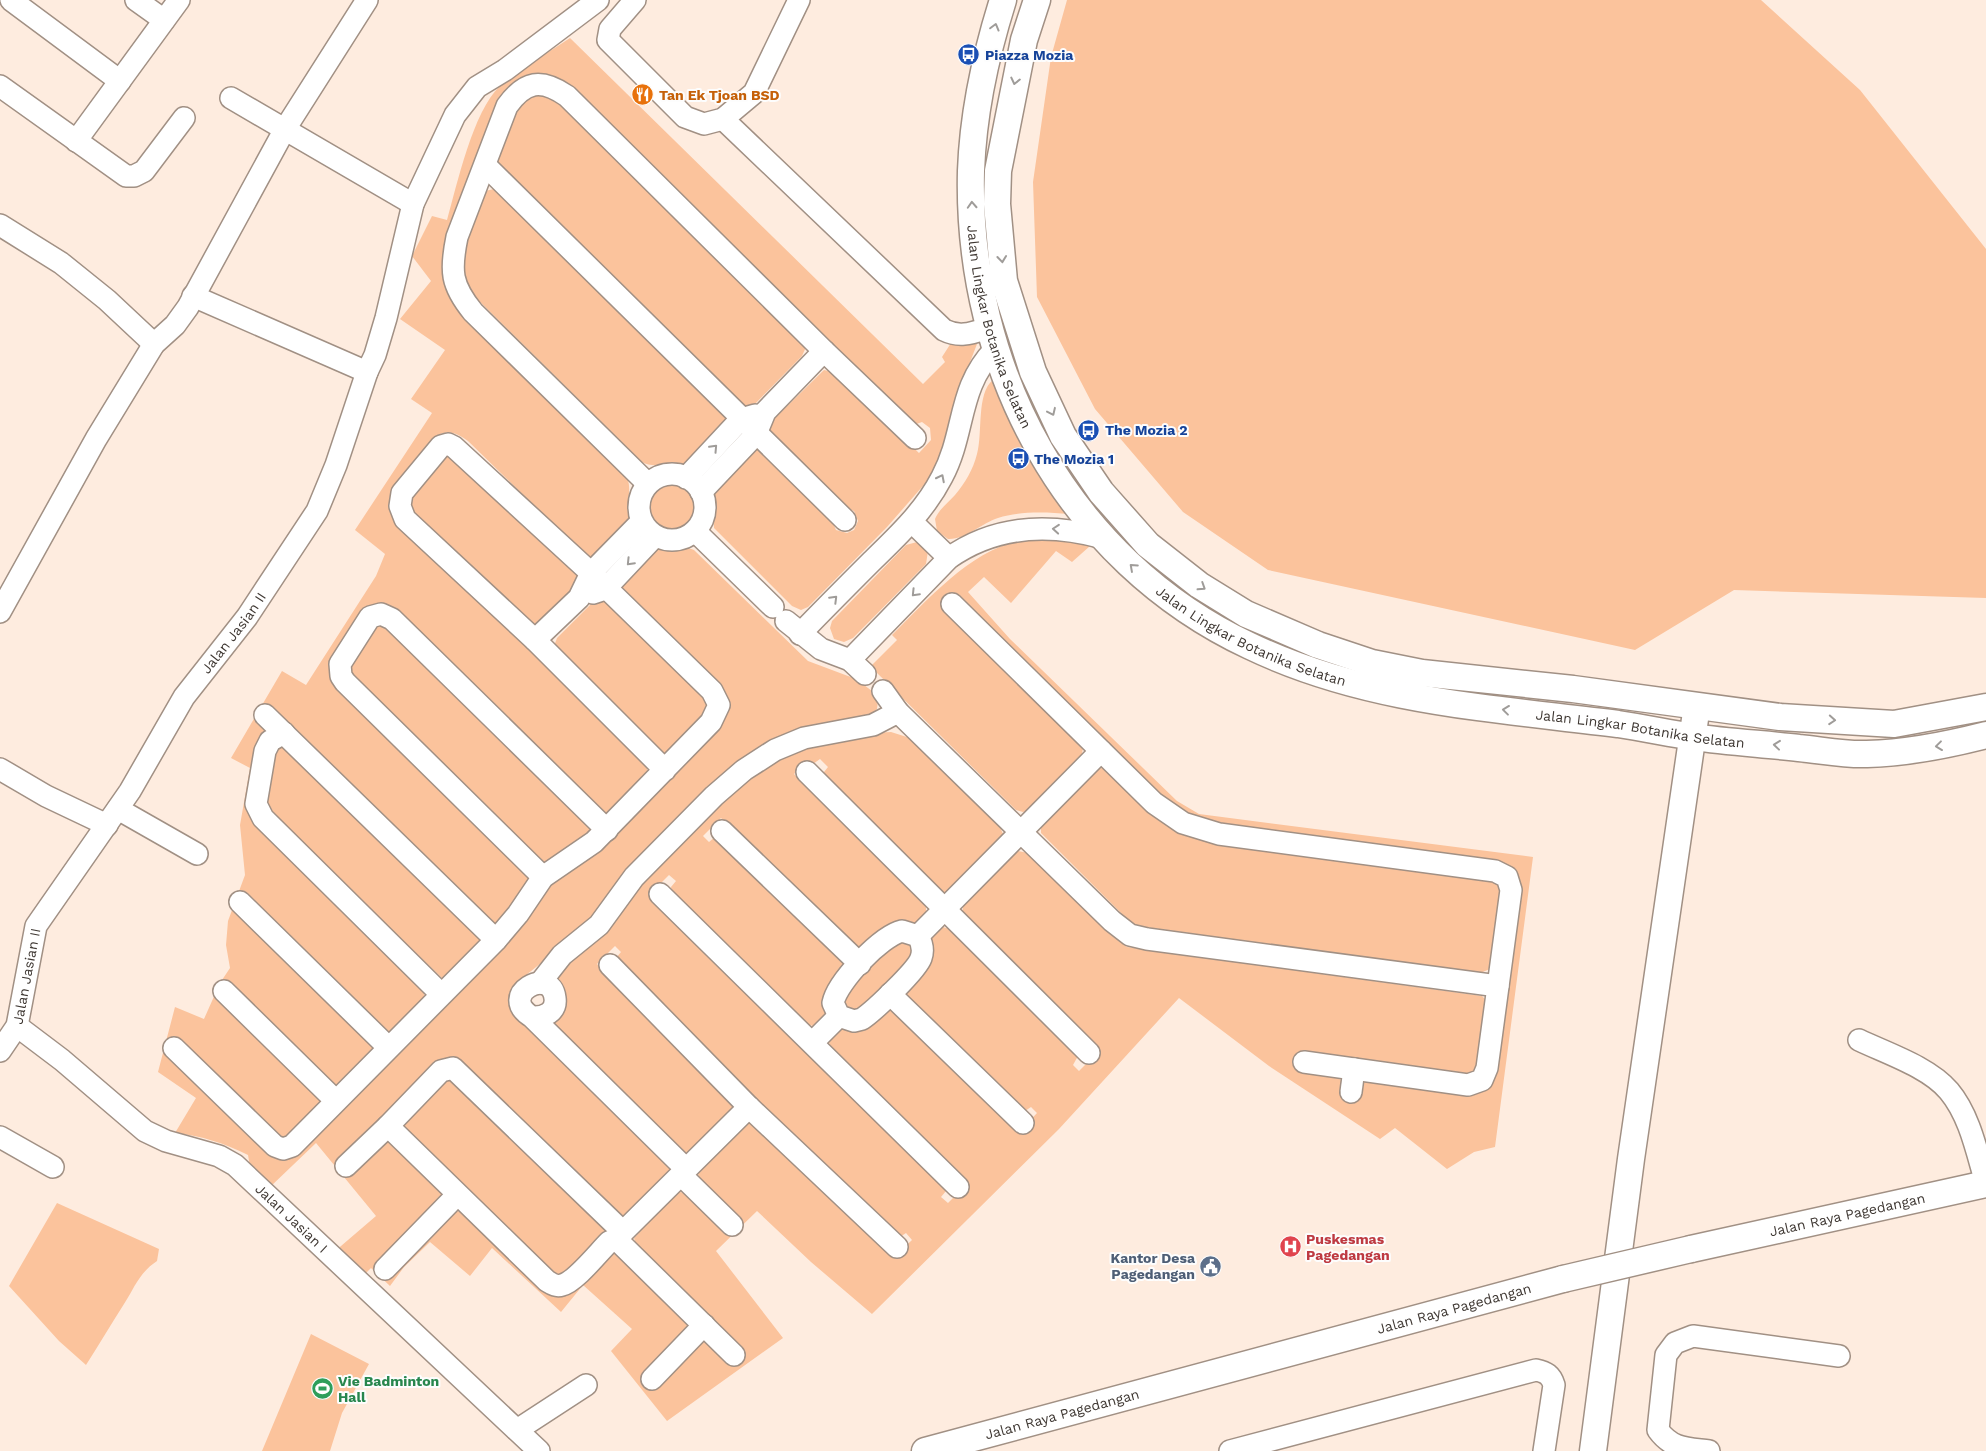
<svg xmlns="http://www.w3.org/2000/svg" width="1986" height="1451" font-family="'Work Sans',sans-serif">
<rect width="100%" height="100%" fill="#feecdf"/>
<path fill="#fbc39c" d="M1067,0H1761L1860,90L1986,249V598L1734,590L1635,650L1268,570L1183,512L1095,409L1037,297L1033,182L1051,57Z
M570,38L923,384L945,362L942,357L951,343L977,344L960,388L952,441L936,471L887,527L808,607L801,610L792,606L714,528L713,489L747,453L754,450H761L831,518L836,530L847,533L854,530L858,521L854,511L843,507L773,437L769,429L773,420L824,370L836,373L919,453L931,440L930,428L922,422L911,426L567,87C536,68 515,78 498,108L451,232L444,259V274L448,295L466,320L627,478C633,490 624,507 630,524C620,534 602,561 586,556L468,441C439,418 426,446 412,467C405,478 394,489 393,502C393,509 396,515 400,520L644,759L647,765V774L614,811L608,813L599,812L397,614C373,596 361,615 349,634C339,650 328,663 335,681L526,871C538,886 512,910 502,922L497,924L487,921L268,707L260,719L270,729C268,732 264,735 262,738C254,750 246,803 251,816L423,987L425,999L396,1030L391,1032L382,1031L244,895L234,906L370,1040C373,1044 374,1047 373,1051C369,1062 342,1087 331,1085L226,983L219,997L320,1096L319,1108L283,1142L176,1040L169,1054L272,1154L283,1157L295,1152L507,938L551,884L597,848L716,728C727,715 729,703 720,689L621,590L622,579L654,547C668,551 684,545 694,550L808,661L856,679L872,691L878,700L877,709L867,718L830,724L793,734L765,748L739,765L709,792L626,876L600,911L588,925L520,980C512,990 509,1001 516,1012L667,1160L670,1170L667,1177L631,1213L624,1216L617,1215L467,1068C457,1060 446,1058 435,1066L338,1164L349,1174L377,1146L389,1141L398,1146L442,1190L443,1197L440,1202L378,1266L388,1276L452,1212L462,1211L541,1286C567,1309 589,1269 608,1253L614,1252L623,1255L689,1322L687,1333L645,1375L655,1385L700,1342L711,1343L732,1362L742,1352L637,1249L634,1238L674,1195L680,1192L689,1194L728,1232L739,1220L701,1183L698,1174L701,1167L749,1122L760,1125L894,1257L912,1240L906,1233L900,1237L894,1236L617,964L616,958L621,952L615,946L597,964L732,1098L734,1108L731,1113L694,1149L688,1152H682L556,1030L553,1023L562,1000L557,981L560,967L607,927L639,882L741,782L780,756L826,740L855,734L891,732L910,738L999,825L1003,834L1000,841L952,889L946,892H940L825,780L824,772L828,767L820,759L813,764L806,762L794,774L926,906V914L917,924L897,925L888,929L865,949H859L852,946L721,818L703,836L709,842L715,837L722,838L843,958L845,970C840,977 833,982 829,989C823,1003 832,1020 813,1026L803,1023L672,893L671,887L676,881L669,875L650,894L945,1185L946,1191L941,1197L948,1203L967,1184L832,1051C819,1024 853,1031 865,1026C876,1021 881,1007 895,1010L1020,1131L1037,1113L1031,1107L1025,1111L1019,1110L907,998L908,986L928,962L931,936L943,927L953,930L1072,1048L1078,1056L1073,1065L1079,1071L1099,1051L962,914L964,902L1012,854L1018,851L1028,853L1111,935L1127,947L1482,996L1487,1001L1488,1008L1480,1066L1474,1074L1467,1075L1301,1053L1298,1070L1337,1076L1343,1083V1095L1357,1097L1360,1085L1369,1080C1390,1083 1464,1098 1480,1091C1489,1087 1494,1079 1496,1070L1520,889L1517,877L1506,865L1219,825C1195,821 1177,812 1159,796L955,596L943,608L1083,748L1081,759L1031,810L1023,812L1016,810L876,672L874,674L868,669L897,640L892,635C946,581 1004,512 1090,546L1072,562L1056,551L1011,603L984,577L968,592L1010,639L1177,801L1199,814L1533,857L1495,1147L1474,1152L1447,1169L1395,1128L1380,1139L1269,1066L1179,998L1059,1129L872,1314L811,1262L757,1211L716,1251L783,1338L667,1421L611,1351L632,1329L583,1285L561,1312L492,1248L470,1276L430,1242L404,1267L390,1286L371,1268L361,1278L334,1252L376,1216L316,1143L269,1188L250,1167L248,1155C224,1143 202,1136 175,1133L196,1098L158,1072L175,1007L204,1019L220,983L230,968L226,945L228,921L245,875L240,825L250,768L231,758L282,671L306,685L376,576L385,554L355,530L432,413L411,399L445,350L400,319L431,281L412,256L432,216L447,220C457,185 473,111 500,86C516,70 550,52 570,38Z
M530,94H550L806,347L802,356L754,405L743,406L499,166L497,162L512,113Z
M494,189L726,418V420L685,464C671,462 653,469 642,462L470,292L465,281L461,256L485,191Z
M993,380L1069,514C1046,512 1020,511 998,518C982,523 965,540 948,539L937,531L935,519C939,509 948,503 955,495C965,483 973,470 977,454C983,434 976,393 993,380Z
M445,449L579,575L576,585L538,623L531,624L410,510L409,500Z
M646 506a24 24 0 1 1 48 0a24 24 0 1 1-48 0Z
M917,542L928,551L926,564L853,638L844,642L834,639L830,628L832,621L906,545Z
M604,599L706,697L710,711L667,753H663L554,646L557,638L593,602Z
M380,622L589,826V833L543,864L430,757L347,669L371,626Z
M281,746H286L480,937V943L443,979L265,810L275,750Z
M1102,768L1185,834L1198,839L1495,880L1501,885L1490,969L1480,973L1138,926L1127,919L1041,833V826L1098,769Z
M895,942H911L915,953L862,1011L852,1014L841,1003L844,994Z
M449,1074L605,1227V1234L558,1279L404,1128V1122Z
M57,1203L159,1249L157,1261C139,1273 135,1287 124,1304C111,1324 99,1345 86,1365L59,1341L9,1286Z
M311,1334L369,1364L342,1413L330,1451H262Z"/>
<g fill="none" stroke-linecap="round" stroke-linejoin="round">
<defs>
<g id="minor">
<path d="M11,0L120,81"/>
<path d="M136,0L164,20"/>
<path d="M635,0L610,29L608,40L685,117L704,124L723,119L754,93L799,0"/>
<path d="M0,86L126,176H134L144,171L184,118"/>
<path d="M231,98L413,204"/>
<path d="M723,119L944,330C960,338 972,333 988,328"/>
<path d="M76,141L179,0"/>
<path d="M485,165L845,520"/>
<path d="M0,225L61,263L107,300L154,344"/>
<path d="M367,372L375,355L386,318L413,204L455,115L477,87L505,70L598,0"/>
<circle cx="672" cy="507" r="33"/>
<path d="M686,478L741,419L755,415"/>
<path d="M648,484L473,312C451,285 450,271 457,237L507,106C525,81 541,78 567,96L824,351L915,438"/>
<path d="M701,492L756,434L765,412L824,351"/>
<path d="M912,522L949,558"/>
<path d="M695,531L773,607"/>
<path d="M593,593L605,589L655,536"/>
<path d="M952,604L1154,803L1183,823L1219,834L1495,871L1507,877L1511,890L1487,1068L1482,1080L1468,1085L1304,1062"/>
<path d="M0,612L96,439L154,344L175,325L188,307L285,129L367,0"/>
<path d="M786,621L821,649L850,660L865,674"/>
<path d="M800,634C824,609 848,585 872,561C899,535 925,510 942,477C966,432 957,388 995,349"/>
<path d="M535,640L579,598L591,573L641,522"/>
<path d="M850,660L949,558C996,525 1049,523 1103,538"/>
<path d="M883,691L898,712L1112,921L1130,935L1147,939L1498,986"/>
<path d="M265,715L496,940"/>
<path d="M284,733L270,741L265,751L256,804L263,818L441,994"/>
<path d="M0,769L46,796L107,825"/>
<path d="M807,772L1089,1053"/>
<path d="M118,809L197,854"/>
<path d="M722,831L860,964"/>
<path d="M543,877L345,682L341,676L340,664L370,617L381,614L392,619L607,830"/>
<path d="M660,894L958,1187"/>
<path d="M240,902L388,1047"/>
<path d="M902,931L918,936C922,943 924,950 921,958C917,970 874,1011 862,1019L854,1021L839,1016L833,1003C837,982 881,936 902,931Z"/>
<path d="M918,936L1101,751"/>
<path d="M610,965L749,1107L897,1247"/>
<path d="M540,983L562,955L599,925L634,877L714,796L744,770L775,750L804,738L873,725L898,712"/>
<path d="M224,991L335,1100"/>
<path d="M890,994L1023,1123"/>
<path d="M532,1017C544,1018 557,1012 555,998C551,965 496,995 532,1017L686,1169"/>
<path id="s1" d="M17,1026L62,1060L145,1131L166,1141L219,1156L235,1165L539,1451"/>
<path d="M1859,1040C1886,1053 1929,1067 1949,1091C1970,1116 1977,1153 1986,1183"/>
<path d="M813,1042L839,1016"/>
<path d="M174,1048L275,1146L283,1149L292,1146L496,940L518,914L543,877L594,842L711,722L719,705L712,691L591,573L454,447L448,444L441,446L402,493L400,506L405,519L535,640L665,770"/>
<path id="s2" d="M0,1051L17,1026L36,926L130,791L184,697L247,617L317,511L336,465L367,372L193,296"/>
<path d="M1351,1092L1354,1069"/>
<path d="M388,1126L547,1281C552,1284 556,1287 562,1285C575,1282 598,1253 609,1242L616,1239L749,1107"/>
<path d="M0,1137L53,1167"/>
<path d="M346,1166L388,1126L441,1071L453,1068L623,1232"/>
<path d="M681,1175L732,1225"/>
<path d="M616,1239L734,1355"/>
<path d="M385,1269L457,1195"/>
<path d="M652,1379L704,1325"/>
<path d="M517,1430L586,1385"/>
<path d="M1230,1451L1536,1370C1546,1372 1551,1375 1554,1385L1544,1451"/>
<path d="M1709,1451C1686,1448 1672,1449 1658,1430L1666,1355L1675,1343L1693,1336L1839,1356"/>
</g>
<g id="tertiary">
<path id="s3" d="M1003,0C986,54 973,114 971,171C966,369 1067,560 1250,646C1367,702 1492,708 1618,724C1644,728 1668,733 1693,737C1728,742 1764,744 1799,748C1821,750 1844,755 1867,754C1906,753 1947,745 1986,735"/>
<path d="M1037,0L1024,40L998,171L997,204L1004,281L1033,372L1063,436L1101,492L1148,545L1199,585L1246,614L1318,645L1372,663L1422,673L1573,689L1780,717L1894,724L1986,707"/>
<path id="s4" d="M1691,1249L1986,1184"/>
<path id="s5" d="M925,1451L1563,1279"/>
<path d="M1593,1451L1631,1159L1695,719"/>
</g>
</defs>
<use href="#minor" stroke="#a19084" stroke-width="24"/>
<use href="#tertiary" stroke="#a19084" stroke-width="29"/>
<use href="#minor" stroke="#fff" stroke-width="21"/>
<use href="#tertiary" stroke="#fff" stroke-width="26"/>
<defs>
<path id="tertiary-bridge" d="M1563,1279L1691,1249"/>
</defs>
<use href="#tertiary-bridge" stroke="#a19084" stroke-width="29" stroke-linecap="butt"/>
<use href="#tertiary-bridge" stroke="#fff" stroke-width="26"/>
</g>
<defs><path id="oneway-chevron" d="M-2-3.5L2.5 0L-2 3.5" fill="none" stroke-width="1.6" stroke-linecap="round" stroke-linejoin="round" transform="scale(1.25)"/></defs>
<g stroke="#9f9c99">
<use href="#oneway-chevron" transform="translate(995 27) rotate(-75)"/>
<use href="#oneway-chevron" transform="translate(1015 81) rotate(103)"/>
<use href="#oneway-chevron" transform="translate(972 205) rotate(-93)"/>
<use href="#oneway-chevron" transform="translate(1002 259) rotate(84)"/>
<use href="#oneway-chevron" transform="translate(1052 412) rotate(65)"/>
<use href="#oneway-chevron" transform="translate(714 448) rotate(-47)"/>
<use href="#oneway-chevron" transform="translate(941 478) rotate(-63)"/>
<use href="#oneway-chevron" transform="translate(1056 529) rotate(-175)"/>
<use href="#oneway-chevron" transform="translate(630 562) rotate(134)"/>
<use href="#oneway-chevron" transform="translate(1133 567) rotate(-138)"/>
<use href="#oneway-chevron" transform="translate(1202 587) rotate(33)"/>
<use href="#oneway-chevron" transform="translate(915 593) rotate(134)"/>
<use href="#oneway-chevron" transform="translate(834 599) rotate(-45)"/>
<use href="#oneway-chevron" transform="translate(1506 710) rotate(-173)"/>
<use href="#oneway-chevron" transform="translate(1832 720) rotate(4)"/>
<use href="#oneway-chevron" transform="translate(1777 745) rotate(-174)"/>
<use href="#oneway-chevron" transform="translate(1939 746) rotate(173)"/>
</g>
<defs>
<symbol id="bus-disc" viewBox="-11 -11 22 22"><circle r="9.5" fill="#1a4fb4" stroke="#fdfdfd"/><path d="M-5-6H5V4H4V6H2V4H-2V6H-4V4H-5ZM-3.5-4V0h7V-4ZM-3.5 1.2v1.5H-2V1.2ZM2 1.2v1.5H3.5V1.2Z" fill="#fff"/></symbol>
<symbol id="restaurant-disc" viewBox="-11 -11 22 22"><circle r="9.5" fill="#e8710a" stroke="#fdfdfd"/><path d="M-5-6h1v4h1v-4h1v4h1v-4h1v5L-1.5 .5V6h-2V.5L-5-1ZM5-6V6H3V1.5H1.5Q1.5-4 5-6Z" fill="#fff"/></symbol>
<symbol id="hospital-disc" viewBox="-11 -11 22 22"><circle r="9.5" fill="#e0444e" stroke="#fdfdfd"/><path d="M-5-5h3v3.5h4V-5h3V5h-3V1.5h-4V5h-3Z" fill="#fff"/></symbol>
<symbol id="civic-disc" viewBox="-11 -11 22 22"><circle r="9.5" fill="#5c6f8a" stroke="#fdfdfd"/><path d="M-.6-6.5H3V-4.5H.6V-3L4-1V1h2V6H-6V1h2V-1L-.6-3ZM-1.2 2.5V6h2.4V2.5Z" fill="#fff"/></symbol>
<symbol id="stadium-disc" viewBox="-11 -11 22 22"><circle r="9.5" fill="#2e9e5b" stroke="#fdfdfd"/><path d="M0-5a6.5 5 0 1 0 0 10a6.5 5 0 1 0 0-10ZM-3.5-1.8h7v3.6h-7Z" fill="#fff"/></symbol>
</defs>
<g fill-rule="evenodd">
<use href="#bus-disc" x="956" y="42" width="25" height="25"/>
<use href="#restaurant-disc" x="630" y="82" width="25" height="25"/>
<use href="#bus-disc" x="1076" y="418" width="25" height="25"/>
<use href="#bus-disc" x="1006" y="446" width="25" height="25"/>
<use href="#hospital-disc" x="1278" y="1234" width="25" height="25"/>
<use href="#civic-disc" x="1198" y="1254" width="25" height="25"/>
<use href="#stadium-disc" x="310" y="1376" width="25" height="25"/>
</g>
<g text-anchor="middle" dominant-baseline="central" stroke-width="4" stroke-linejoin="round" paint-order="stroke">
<g font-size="14" font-weight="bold" fill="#164399" stroke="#fdfdfd" text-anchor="start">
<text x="985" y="55">Piazza Mozia</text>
<text x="1105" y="430">The Mozia 2</text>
<text x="1034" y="459">The Mozia 1</text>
</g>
<g font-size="14" font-weight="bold" fill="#c56008" stroke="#fdfdfd" text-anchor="start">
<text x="659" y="95">Tan Ek Tjoan BSD</text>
</g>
<g font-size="14" fill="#3f3833" stroke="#fdfdfd">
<text stroke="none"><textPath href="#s3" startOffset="334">Jalan Lingkar Botanika Selatan</textPath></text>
<text stroke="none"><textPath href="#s2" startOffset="486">Jalan Jasian II</textPath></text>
<text stroke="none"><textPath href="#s3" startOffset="754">Jalan Lingkar Botanika Selatan</textPath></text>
<text stroke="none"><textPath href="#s3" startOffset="1158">Jalan Lingkar Botanika Selatan</textPath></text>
<text stroke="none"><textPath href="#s2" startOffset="81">Jalan Jasian II</textPath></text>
<text stroke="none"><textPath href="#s4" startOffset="160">Jalan Raya Pagedangan</textPath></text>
<text stroke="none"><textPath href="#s1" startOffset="340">Jalan Jasian I</textPath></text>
<text stroke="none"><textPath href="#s5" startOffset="548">Jalan Raya Pagedangan</textPath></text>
<text stroke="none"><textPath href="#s5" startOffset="142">Jalan Raya Pagedangan</textPath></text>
</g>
<g font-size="14" font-weight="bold" fill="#be3a42" stroke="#fdfdfd" text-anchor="start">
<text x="1306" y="1239">Puskesmas<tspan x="1306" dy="16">Pagedangan</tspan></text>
</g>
<g font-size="14" font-weight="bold" fill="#4e5e75" stroke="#fdfdfd" text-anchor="end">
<text x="1195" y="1258">Kantor Desa<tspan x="1195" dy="16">Pagedangan</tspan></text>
</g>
<g font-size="14" font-weight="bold" fill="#27864d" stroke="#fdfdfd" text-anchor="start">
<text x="338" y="1381">Vie Badminton<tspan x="338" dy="16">Hall</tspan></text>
</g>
</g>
</svg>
